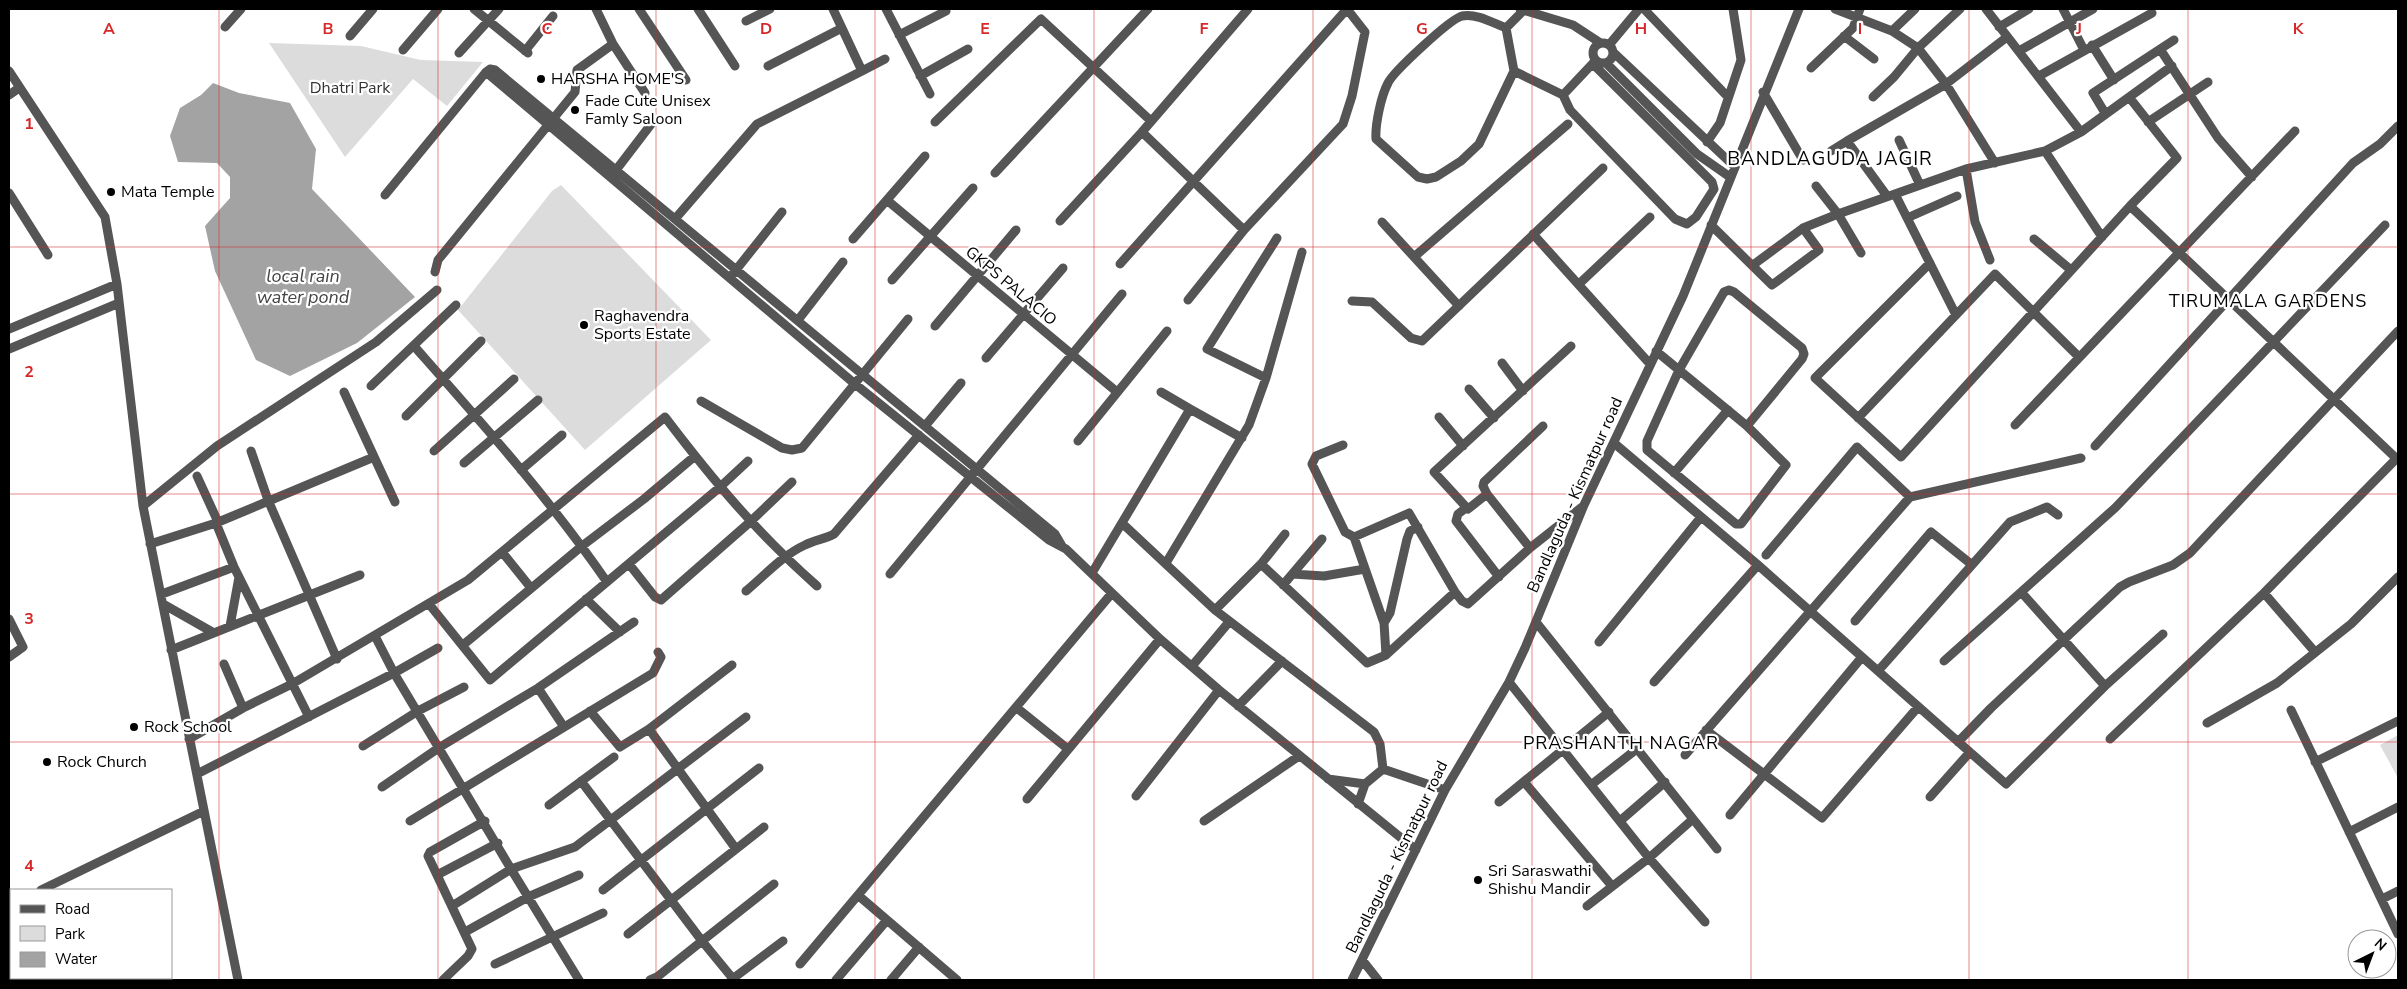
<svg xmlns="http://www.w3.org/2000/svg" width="2407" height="989" font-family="'Nunito Sans',sans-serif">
<rect width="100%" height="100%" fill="#fff"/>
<path fill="#dcdcdc" d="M269,43L361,46L421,60L483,62L447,106L413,79L345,157Z
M561,185L711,340L585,450L458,310L552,191Z
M2398,735V778L2380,745Z"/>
<path fill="#a3a3a3" d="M213,83L239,93L290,103L316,149L312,189L415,297L357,343L290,376L256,360L215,271L205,226L230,198V177L217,163L178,162L170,136L180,108L201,95Z"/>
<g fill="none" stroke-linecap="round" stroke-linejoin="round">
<path stroke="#555" stroke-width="9" d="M474,9L528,53
M639,9L686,80
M698,9L735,66
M886,9L930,94
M1520,9L1573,25L1599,42
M1644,9L1727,96
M1835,9L1892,31L1918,48L1946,84L1995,163
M1986,9L2081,132
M2063,9L2084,50
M1524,10L1506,28C1493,23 1476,13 1462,16C1450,19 1393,72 1388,83C1381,96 1375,125 1376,139L1418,177L1427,179L1436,177L1461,161L1479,144L1514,71L1563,95
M746,21L770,9
M225,27L241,9
M1999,27L2029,9
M1506,28L1514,71
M1892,31L1915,9
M899,35L946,11
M350,36L373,9
M1844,36L1874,59
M1593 53a10 10 0 1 1 20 0a10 10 0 1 1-20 0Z
M613,44L645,93
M1609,45L1639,9
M2092,45L2114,80
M2160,49L2218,138L2252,177
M403,50L438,9
M525,51L553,16
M2019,51L2093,9
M1613,52L1734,166
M459,53L499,9
M1606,63L1697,154L1730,177
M1593,64L1712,182L1714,189L1696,217L1687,224L1675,219L1570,110L1563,95L1596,60
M768,66L842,28
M1811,68L1853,28L1860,9
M9,71L105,217L117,284L143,506L238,980
M862,71L885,59
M486,72L855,384L1049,540L1066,549L1160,639L1219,690L1416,850
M920,76L968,49
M2039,76L2152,13
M1763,92L1803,160
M9,95L19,88
M1873,97L1894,77L1918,48L1960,9
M2105,113L2093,93L2174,40
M935,122L1041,19L1151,121
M2148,122L2208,82
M1142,132L1244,230
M1899,140L1920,185
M1847,141L1946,84L2007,37
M1707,142L1720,123L1741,60L1733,9
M1831,151L1847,141L1887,196
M2045,151L2102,237
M1966,169L1975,222L1990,260
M995,173L1148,9
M613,174L652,123
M1816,186L1838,214L1861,253
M9,193L48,255
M1895,194L1956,315
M385,195L486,72L490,69L495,70L1055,534L1062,546
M888,201L1117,392
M2130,206L2398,460
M1907,218L1957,196
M675,219L757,124L862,71L833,9
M1060,221L1142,132L1248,9
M1382,222L1459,306
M1711,225L1772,285L1819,250L1803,228
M1533,234L1650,364
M853,239L925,156
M2034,239L2071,270
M1414,257L1568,124
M1930,263L1815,378L1901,457L2130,206L2177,158L2129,97
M1120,264L1347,9
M1753,265L1803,228L1838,214L1966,169L2045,151L2081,132L2172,66
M435,272L438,260L575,92L577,70L613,44L596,9
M732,275L782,212
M892,280L973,188
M1579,284L1650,217
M1188,300L1244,230L1343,124L1352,96L1365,32L1347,9
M1352,301L1372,302L1411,338L1422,341L1603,168
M798,320L843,262
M935,326L1016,230
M9,329L117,284
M414,346C481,422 549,498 607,582
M9,349L119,303
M1656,351L1747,426L1802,359L1804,354L1802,348L1734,292L1729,290L1724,292L1679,370L1647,441V450L1736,524H1741L1786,465L1747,426
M986,358L1063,268
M1502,363L1523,391
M1266,378L1207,349L1277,238
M371,386L456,305
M1469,389L1494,418
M344,392L395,502
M1161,392L1190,409
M701,401L782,448L792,450L802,448L908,319
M406,416L481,341
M1439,417L1463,446
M1858,418L1995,274L2079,357
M2015,425L2295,131
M925,426L961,383
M1078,441L1167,331
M1614,443L1758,565L2006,784L2105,686L2022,593
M1343,445L1316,456L1312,464L1345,532L1354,537L1384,623L1386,655
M2095,446L2353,163L2380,144L2398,126
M251,451L268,500L337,659
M434,451L514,379
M464,463L538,400
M521,470L562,435
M1674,473L1728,410
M197,476L218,522
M1487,494L1483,486L1484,482L1543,426
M143,506L217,446L376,342L437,290
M1466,508L1458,514L1456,521L1499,577
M216,523L234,567L309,717
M1123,524L1215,610L1374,732L1380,744L1383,769L1445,790
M1354,537L1409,513L1455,592L1462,601L1468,604L1530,548L1582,507
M150,544L216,523L374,457
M1530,548L1487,494L1468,509L1434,472L1571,346
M502,552L531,588
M1766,555L1857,447L1910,497
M1166,563L1249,425L1266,378L1302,252
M629,564L655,597L661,600L750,522L792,482
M1261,564L1367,663L1386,655L1455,592
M1092,573L1190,409L1242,438
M890,574L1122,294
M1292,574L1324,576L1365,569
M1283,585L1322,539
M746,591C765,575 783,555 805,545C815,540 825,539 834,534L919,435
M2264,593L2315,652
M162,594L234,567
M586,599L620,632
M163,604L214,633
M429,604L490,680L719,488L748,461
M1215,610L1261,564L1285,534
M9,619L23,647L9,657
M1855,621L1931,532L1971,564
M1536,622L1717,849
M1384,623L1390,613L1407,539L1410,531L1418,527
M230,626L239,577
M375,636L394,673L438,648
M1599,642L1701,517
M463,645L582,546L644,499L695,456
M171,650L360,575
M1944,661L2115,508L2385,225
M224,664L243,708
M1192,666L1229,622
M1878,671L2010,522L2047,507L2058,515
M1509,682L1649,858L1705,922
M1654,682L1758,565
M2105,686L2163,634
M538,688L564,727
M1238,706L1282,661
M1017,708L1068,749
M2291,710L2398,934
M590,711L620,747L649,729L732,665
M2207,723L2277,683L2351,624L2398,577
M649,729L736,849
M1706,730L1822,818L1918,707
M189,739L243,708L292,684L468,580L665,417C712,479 758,534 817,586
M2110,739L2264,593L2398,457
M1958,742L1991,708L2120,587L2129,582L2173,565L2190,553L2398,331
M363,746L418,711L464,687
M1685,755L1910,497L2081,458
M2315,762L2398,721
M197,774L394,673L511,869L452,906
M1328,779L1365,784L1358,804
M581,781L702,941L657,977L650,980
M1525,783L1612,886
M1365,784L1383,769
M1591,785L1638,748
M382,787L440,747L538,688L634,622
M1136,796L1219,690
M1930,797L1970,752
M1027,799L1160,639
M1499,802L1609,712
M549,805L614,757
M1730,815L1862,657
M410,821L653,673L661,657L658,652
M1204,821L1299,756
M1620,821L1665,782
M2349,832L2398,807
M437,875L498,843
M41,890L204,811
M603,890L759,768
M859,896L957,980
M2382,899L2398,891
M1587,906L1649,858L1693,819
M9,907L11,905
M465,932L528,897L579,875
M628,934L764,827
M9,943L11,947
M1363,961L1378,980
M495,964L603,913
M800,964L1112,593
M31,978L33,980
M443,980L468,956L472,949L428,856L430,852L485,821
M579,980L511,869L575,847L746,717
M731,980L783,941
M734,980L702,941L774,884
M836,980L887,920
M891,980L919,947
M1352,980L1445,790L1509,682L1525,648L1584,505L1683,296L1799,9"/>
</g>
<path fill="none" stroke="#d62828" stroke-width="1" stroke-opacity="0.55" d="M219,9V980M438,9V980M656,9V980M875,9V980M1094,9V980M1313,9V980M1532,9V980M1751,9V980M1969,9V980M2188,9V980M9,247H2398M9,494H2398M9,742H2398"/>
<g fill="#000" stroke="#fff" stroke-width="2">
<circle cx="541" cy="79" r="5"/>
<circle cx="575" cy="110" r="5"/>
<circle cx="111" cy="192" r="5"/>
<circle cx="584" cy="325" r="5"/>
<circle cx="134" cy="727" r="5"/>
<circle cx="47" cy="762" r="5"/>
<circle cx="1478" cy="880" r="5"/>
</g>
<g text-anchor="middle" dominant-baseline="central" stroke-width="4.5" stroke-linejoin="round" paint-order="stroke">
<g font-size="16" fill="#000" stroke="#fff" text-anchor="start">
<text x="551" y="79">HARSHA HOME'S</text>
<text x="585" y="101">Fade Cute Unisex<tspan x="585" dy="18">Famly Saloon</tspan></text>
<text x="121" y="192">Mata Temple</text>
<text x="594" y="316">Raghavendra<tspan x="594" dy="18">Sports Estate</tspan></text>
<text x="144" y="727">Rock School</text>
<text x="57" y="762">Rock Church</text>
<text x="1488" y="871">Sri Saraswathi<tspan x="1488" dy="18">Shishu Mandir</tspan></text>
</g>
<g font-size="16" fill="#333" stroke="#fff">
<text x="350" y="88">Dhatri Park</text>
</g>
<g font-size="16" fill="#000" stroke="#fff">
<text transform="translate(1011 286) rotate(40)">GKPS PALACIO</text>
<text transform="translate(1575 495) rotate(-66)">Bandlaguda - Kismatpur road</text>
<text transform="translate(1397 857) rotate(-64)">Bandlaguda - Kismatpur road</text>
</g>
<g font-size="18" font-style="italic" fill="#444" stroke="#fff">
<text x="303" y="276">local rain<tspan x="303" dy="21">water pond</tspan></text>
</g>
<g font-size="18" letter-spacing="1" fill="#000" stroke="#fff">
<text x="2268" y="301">TIRUMALA GARDENS</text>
<text x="1621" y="743">PRASHANTH NAGAR</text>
</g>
<g font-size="19" letter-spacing="1" fill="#000" stroke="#fff">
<text x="1830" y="159">BANDLAGUDA JAGIR</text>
</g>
</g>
<g font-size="16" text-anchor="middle" font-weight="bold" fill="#d62828" stroke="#fff" stroke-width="4.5" stroke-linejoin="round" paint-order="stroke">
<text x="109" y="34">A</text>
<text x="328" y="34">B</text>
<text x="547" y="34">C</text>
<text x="766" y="34">D</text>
<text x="985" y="34">E</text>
<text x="1204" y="34">F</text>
<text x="1422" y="34">G</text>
<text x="1641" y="34">H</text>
<text x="1860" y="34">I</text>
<text x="2079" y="34">J</text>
<text x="2298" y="34">K</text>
<text x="29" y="129">1</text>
<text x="29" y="377">2</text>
<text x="29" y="624">3</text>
<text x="29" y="871">4</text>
</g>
<rect width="2407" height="989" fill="none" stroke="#000000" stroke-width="20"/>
<rect x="10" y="889" width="162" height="90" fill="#ffffff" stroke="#999999"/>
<rect x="20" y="905" width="25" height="8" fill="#555555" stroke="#999999"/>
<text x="55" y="914" font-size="15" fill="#000000">Road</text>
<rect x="20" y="926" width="25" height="15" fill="#dcdcdc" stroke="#999999"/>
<text x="55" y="939" font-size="15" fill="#000000">Park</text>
<rect x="20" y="952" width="25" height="15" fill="#a3a3a3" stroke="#999999"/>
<text x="55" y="964" font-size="15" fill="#000000">Water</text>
<g transform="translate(2372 954) rotate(42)"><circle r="24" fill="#ffffff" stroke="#999999"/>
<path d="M0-4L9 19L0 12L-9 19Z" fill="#000000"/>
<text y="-8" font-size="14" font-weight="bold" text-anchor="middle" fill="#000000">N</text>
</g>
</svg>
